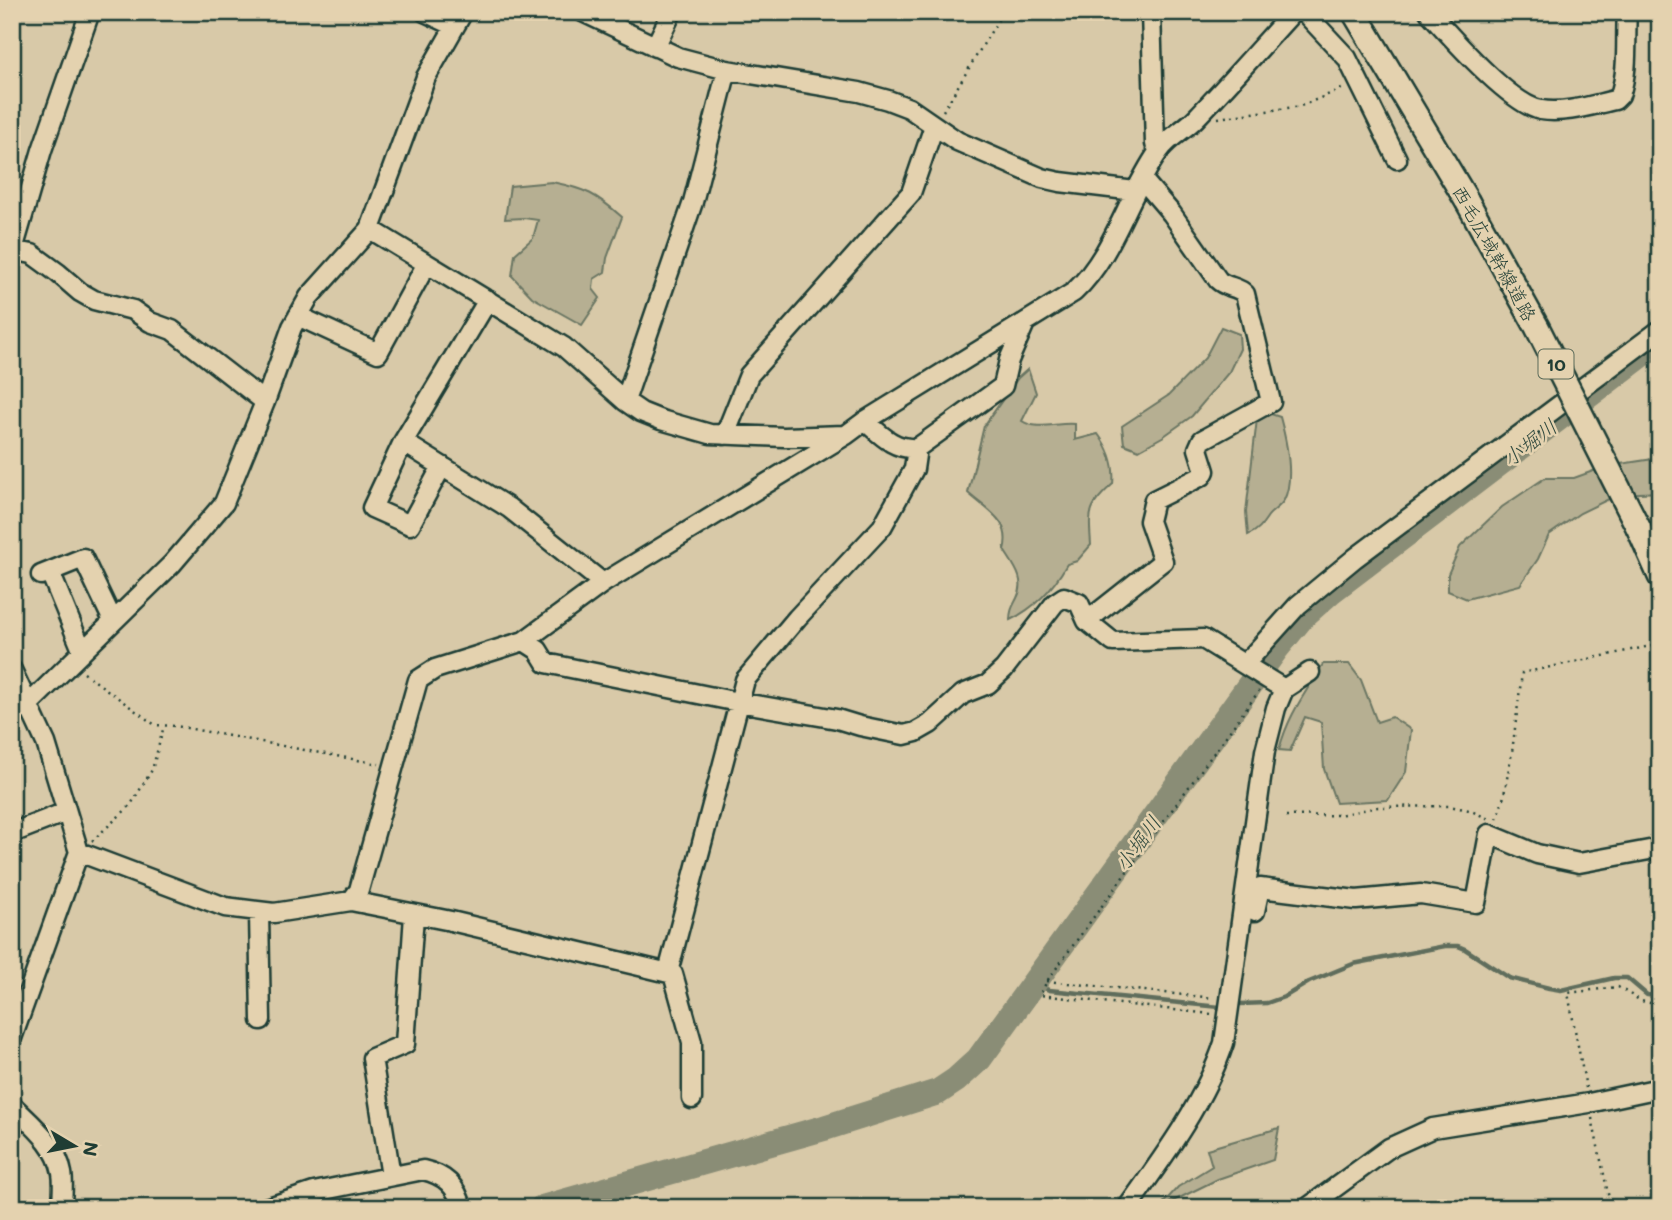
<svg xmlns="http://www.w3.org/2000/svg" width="1672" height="1220" font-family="Mali,'Klee One',sans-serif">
<rect width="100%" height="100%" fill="#d8c9a8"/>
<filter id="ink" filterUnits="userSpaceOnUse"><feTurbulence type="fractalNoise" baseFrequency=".0143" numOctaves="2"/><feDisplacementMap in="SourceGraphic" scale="14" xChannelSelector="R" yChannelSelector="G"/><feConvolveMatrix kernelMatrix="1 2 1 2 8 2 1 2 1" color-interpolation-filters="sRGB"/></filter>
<g filter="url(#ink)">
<path fill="#b6af92" stroke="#6a7663" stroke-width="2" d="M552,182C586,189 596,194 622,217L607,258L605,272L594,279L593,289L600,298L582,325L532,297L512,276L515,254L533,238L538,220L524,218L505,219L510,186Z
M1221,327L1239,334L1240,349L1229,372L1192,416L1164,436L1139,450L1124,444L1122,426L1169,395L1205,358Z
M1028,369L1036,393L1022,421C1038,431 1057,422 1075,424V440L1098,434C1110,450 1115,465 1113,484C1087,507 1089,512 1091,545L1077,561L1067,564C1054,587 1035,608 1010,620C1010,610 1013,606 1017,598C1027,580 1013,565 1004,550C1012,521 988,511 968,493L984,426L1018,378Z
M1268,413L1280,417C1286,439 1295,478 1284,500C1281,506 1272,511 1268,516C1262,525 1258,531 1248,535L1246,512L1257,419Z
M1660,458V492L1619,494L1580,513L1549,535L1538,559L1520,585L1467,599L1448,591V574L1460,547L1502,507L1545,478H1574L1607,466Z
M1323,664H1349L1361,680L1377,722L1392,717L1411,730L1406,772L1388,800L1336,803L1324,769L1321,722L1305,717L1290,751L1279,750C1288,715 1305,694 1323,664Z
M1279,1128L1273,1160L1218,1179L1159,1208L1178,1187L1212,1166L1207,1149Z"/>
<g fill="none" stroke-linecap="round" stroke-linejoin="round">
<path stroke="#5f6d5c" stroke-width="4.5" d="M1033,984L1049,990L1220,1007
M1240,1004L1267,1003L1284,997L1309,982L1353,964L1445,946H1458L1465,949L1509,978L1549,988L1561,990L1614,978H1627L1647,995L1660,996"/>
<path stroke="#8a8d76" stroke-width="26" d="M542,1208L824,1128L938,1092L956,1080L979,1059L1276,649L1303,616L1330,592L1660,341"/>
<defs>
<path id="minor" d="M425,12L455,26
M583,12L678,57L727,70L859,92L888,100L909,108L957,141L1042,178L1060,182L1135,191
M1151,12L1155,144L1160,149
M1304,12L1347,58L1397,159
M1429,12C1450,36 1511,105 1541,110C1565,114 1592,105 1615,100L1620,95C1629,68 1625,40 1627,12
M655,47L672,12
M370,229L564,347L625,401L641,412L661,420L710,434L784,437L845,435
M12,250L32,254L58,273L80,292L94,300L133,310L150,322L172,330L265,402
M13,250L42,150L90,12
M488,300L403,442L509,508L603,583
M298,316L378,353L426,265
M625,401L693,202L727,70
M865,421C881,435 894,450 917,448L1003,386L1009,360L1025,323
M725,435L749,375L911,193L934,126
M403,442L372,508L410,525L442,466
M50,572L82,650
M41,575L83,558L113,621
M1087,621L1163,561L1149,521L1154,500L1202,476L1205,471L1198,449L1202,440L1271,402L1245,294C1238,286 1226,288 1218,280L1172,214L1143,180
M524,641L538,650L546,663L738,702L837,719L860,726L904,735L916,732L930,724L963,694L988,684L1004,669L1055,603L1064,597L1079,603L1087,621L1113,642L1203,639L1284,689
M1245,664L1298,605L1355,558L1660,330
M12,670L46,743L79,852L12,1038
M12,715L29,704L172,564L224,503L265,402L292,327L309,297L370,229L426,77L463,12
M12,833L66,812
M79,852L225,907L274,913L351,901L359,890L418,680L435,669L524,641L603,583L846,435L865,421L1074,292C1115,253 1127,196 1159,151C1168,138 1184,130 1195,119C1229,84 1260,48 1293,12
M351,901L451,921L673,974L692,1042V1099
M1255,911L1260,888L1356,900L1421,894L1476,903L1489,834L1537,854L1579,863L1660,848
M259,913L261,1020
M668,972L745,680L797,618L882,527L914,469L917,448
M12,1105C32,1125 57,1144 62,1173C64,1184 62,1197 62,1208
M391,1176L372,1058L405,1044L414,915
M266,1208L314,1192L423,1170C445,1175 457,1186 462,1208
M1127,1208C1163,1158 1205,1101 1224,1043L1265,751L1276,708L1284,689L1310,672
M1307,1208L1389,1148L1433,1128L1589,1103L1660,1088"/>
<path id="major" d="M1354,12L1467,201
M1639,529L1660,576"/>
</defs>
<use href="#minor" stroke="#1f3d34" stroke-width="23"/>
<use href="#major" stroke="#1f3d34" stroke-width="28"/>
<path stroke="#1f3d34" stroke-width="2.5" stroke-dasharray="2 5" stroke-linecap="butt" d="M943,111L1003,12
M1218,118L1301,106L1344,88
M84,673L155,725L176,726L379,764
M1286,816L1339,815L1378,807L1449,806L1469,810L1489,819
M1497,819L1503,800L1512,752L1522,673L1660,644
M92,841L130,806L152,770L164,726
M1047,981L1214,998
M1211,1014L1040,995L1047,981L1259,691
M1586,1088L1568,993L1618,987L1641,1001L1660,1005
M1592,1118L1611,1208"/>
<use href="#minor" stroke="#e4d2af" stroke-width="18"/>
<use href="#major" stroke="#e4d2af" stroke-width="23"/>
<defs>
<path id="major-bridge" d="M1467,201L1537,327L1639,529"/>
</defs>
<use href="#major-bridge" stroke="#1f3d34" stroke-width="28" stroke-linecap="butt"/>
<use href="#major-bridge" stroke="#e4d2af" stroke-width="23"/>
</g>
</g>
<g text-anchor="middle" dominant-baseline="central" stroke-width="5" stroke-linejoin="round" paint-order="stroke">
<rect fill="#e4d2af" stroke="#5a6a59" stroke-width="2" x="1538.5" y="349.5" width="35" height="29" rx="5"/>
<g font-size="18" font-weight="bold" fill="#1f3d34">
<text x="1556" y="364">10</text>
</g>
<g font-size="19" fill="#1f3d34" stroke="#e4d2af">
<text transform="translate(1495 253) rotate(61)">西毛広域幹線道路</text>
</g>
<g font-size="21" font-style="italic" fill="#2f493e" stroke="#e4d2af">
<text transform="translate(1529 442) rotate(-38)">小堀川</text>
<text transform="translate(1137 843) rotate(-54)">小堀川</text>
</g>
</g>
<rect width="1672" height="1220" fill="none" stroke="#e4d2af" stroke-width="42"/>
<rect x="21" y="21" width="1630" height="1178" fill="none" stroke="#1f3d34" stroke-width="2.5" filter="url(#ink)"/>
<g transform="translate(74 1146) rotate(100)" stroke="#e4d2af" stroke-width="5" paint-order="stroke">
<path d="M0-5L12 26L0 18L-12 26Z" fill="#1f3d34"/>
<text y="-10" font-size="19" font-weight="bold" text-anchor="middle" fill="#1f3d34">N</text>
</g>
</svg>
